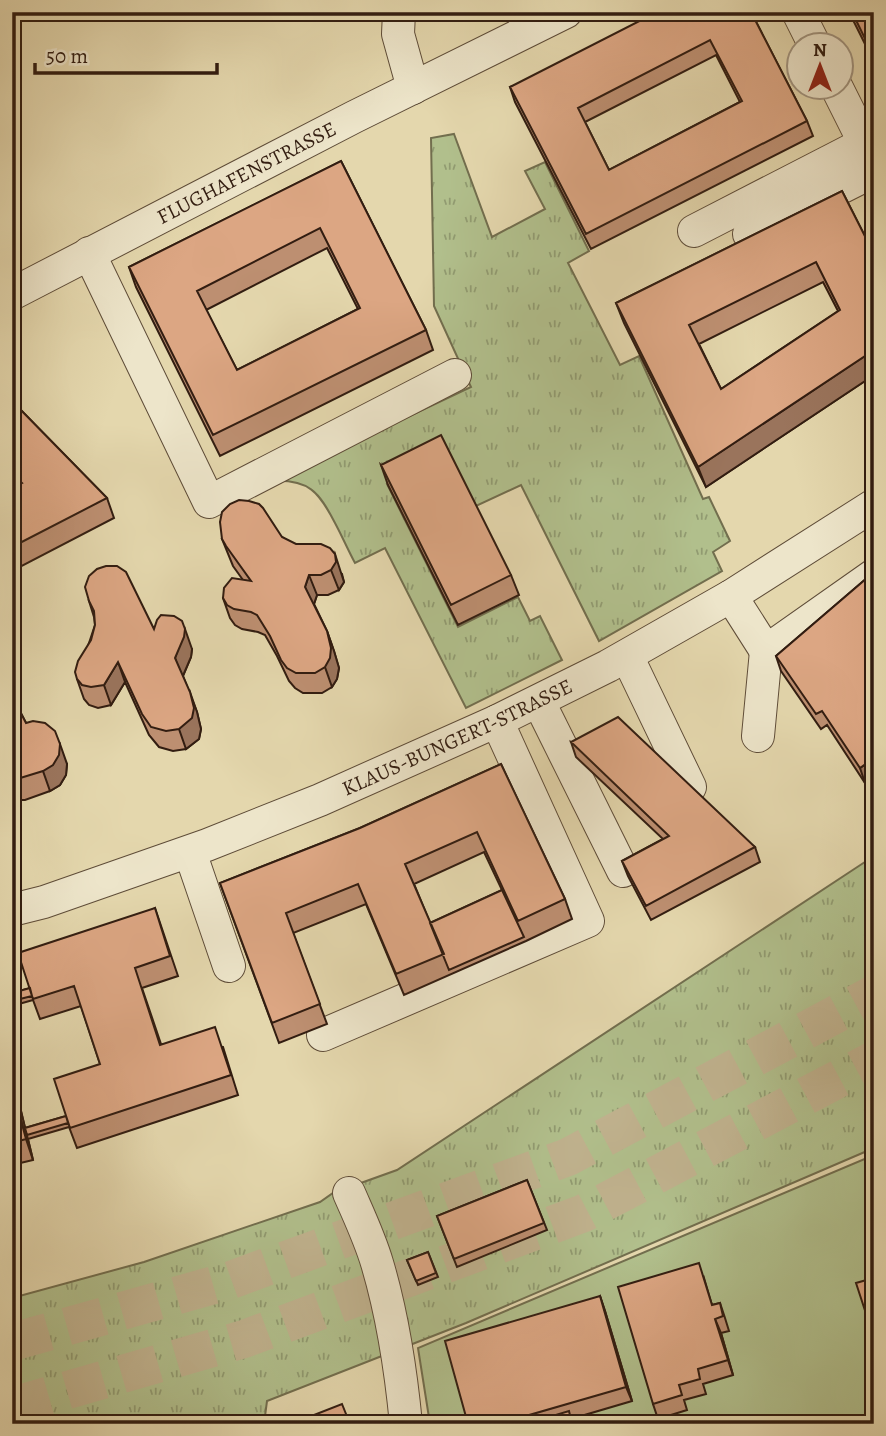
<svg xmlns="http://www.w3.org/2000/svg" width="886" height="1436" font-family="Alegreya,serif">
<defs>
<pattern id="grass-tufts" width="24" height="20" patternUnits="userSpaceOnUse" patternTransform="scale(1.75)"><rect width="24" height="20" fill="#b1bf8c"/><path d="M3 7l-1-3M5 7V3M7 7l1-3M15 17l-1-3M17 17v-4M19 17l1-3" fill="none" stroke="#919b71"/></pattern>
</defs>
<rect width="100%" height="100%" fill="#e4d7ad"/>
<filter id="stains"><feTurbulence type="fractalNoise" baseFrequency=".00286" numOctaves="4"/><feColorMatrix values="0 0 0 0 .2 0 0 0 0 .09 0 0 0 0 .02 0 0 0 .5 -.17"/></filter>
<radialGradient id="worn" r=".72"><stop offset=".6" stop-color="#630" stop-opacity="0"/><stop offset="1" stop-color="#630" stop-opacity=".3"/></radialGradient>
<path fill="url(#grass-tufts)" stroke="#726e4e" stroke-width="2" d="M454,134L492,237L545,209L525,171L545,162L589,251L568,263L620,365L639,356L703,499L709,497L730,541L713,552L722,571L599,641L521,485L476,506L448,454L387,484L458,627L518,597L530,621L540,616L562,660L466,708L385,548L355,563C348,550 342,536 335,523C319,492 309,479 272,481L471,387L434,306L431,138Z
M874,856V1148L466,1323L267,1401L264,1424H12V1298L144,1262L320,1202L333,1193L397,1170Z"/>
<path fill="#b1bf8c" stroke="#726e4e" stroke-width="2" d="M874,1155V1424H430L418,1348Z"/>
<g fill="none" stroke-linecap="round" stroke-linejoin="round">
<path stroke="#c0b28e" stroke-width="38" stroke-dasharray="38 19" stroke-linecap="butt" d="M12,1342L228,1281L568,1157L874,994
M12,1406L244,1339L584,1213L874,1060"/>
<defs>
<g id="minor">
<path d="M399,12L398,34L413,88"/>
<path d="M798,12L815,46"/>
<path d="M837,88L873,160"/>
<path d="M694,231L865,143"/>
<path d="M749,234L874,171"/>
<path d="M89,253L209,502L455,375"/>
<path id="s1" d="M12,294L354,117L566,12"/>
<path d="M731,596L766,651L874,575"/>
<path d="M627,656L690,787"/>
<path d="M539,702L623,871"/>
<path d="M758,736L766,651"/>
<path d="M190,852L229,966"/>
<path id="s2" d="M12,910L44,902L207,845L320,800L497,721L608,666L731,596L874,505"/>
<path d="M323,1035L588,921L497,721"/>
<path d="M349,1193C359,1216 370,1239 377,1263C392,1313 401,1372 406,1424"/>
</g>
</defs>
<use href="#minor" stroke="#5e4c38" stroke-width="34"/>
<use href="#minor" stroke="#ede5ca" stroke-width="32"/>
</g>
<path fill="#bd8f71" stroke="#321d11" stroke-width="2" fill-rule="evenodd" d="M751,12L807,121L813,136L591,249L515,102L510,87ZM716,55L740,102L609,170L585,122Z
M849,12H874V62Z
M341,161L426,330L433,350L220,456L136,287L129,267ZM327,248L358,309L237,370L206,310Z
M842,191L874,254V375L706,487L624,323L616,303ZM823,282L838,311L721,389L699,344Z
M12,401L107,498L114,518L16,569L12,561Z
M381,465L511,575L519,595L458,625L388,485Z
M282,537L342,574L344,582L339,590L328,595H317L314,604L327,631L334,651L339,668L337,679L332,687L322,693H303L295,688L289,681L277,656L265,635L258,632L242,629L235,625L230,618L223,598L243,580L233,566L222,539Z
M874,572V777L865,783L827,725L821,729L781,671L776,656Z
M89,601L154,629L192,649L191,657L183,676L197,712L201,729L199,739L186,749L173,751L159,747L149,735L125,682L111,705L98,708L89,705L84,699L77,679L95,625L94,617Z
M12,696L26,723L67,764L66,775L60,785L50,791L25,800H15L12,799Z
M571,742L755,847L760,862L651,920L628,876L622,861L663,839L576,757Z
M501,764L565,899L572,919L526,941L404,995L366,904L293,933L327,1024L279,1043L220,883L360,828ZM484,852L502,890L430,923L414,884Z
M155,908L178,976L142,988L161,1044L223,1047L238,1095L77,1148L69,1127L28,1139L33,1160L12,1165V1091L21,1111L25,1128L66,1116L100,1064L81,1006L40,1019L33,1000L12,1006V993L30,988Z
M527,1180L547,1230L457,1267L437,1216Z
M428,1252L438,1277L418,1285L407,1260Z
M704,1278L712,1305L720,1303L725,1318L729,1331L721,1333L733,1375L703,1384L706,1394L684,1400L687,1410L658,1419L653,1404Z
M600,1296L605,1311L632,1401L571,1419L573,1424H468Z"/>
<path fill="#9a745c" stroke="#321d11" stroke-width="2" d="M874,350V375L706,487L698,467Z
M335,554L344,582L339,590L331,570Z
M309,575L317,595L313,607L305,587Z
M185,629L192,649L191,657L182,678L175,658Z
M327,631L334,651L339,668L337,679L332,687L325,667Z
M118,662L125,682L111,705L104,685Z
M190,692L197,712L201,729L199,739L186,749L179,729Z
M60,744L67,764L66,775L60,785L50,791L43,771Z
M874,758V777L865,783L860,768Z
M13,1091L21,1111L33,1160L26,1139Z
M600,1296L605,1311L632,1401L626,1387Z
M715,1319L721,1333L733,1375L728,1360Z"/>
<path fill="#dca683" stroke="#321d11" stroke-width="2" fill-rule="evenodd" d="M657,12H751L807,121L586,234L510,87ZM710,40L742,101L609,170L578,108Z
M852,12H874V57Z
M341,161L426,330L213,435L129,267ZM320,228L360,308L237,370L197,291Z
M842,191L874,254V350L698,467L616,303ZM816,262L840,310L721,389L689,325Z
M12,401L107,498L12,547V488L22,483L12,474Z
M441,435L511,575L451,605L381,465Z
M239,500L249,501L259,504L263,508L282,537L296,544H321L330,548L335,554L336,562L331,570L321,575H309L305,587L327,631L331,648L330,658L325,667L315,673H296L287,668L281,660L270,636L257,615L251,612L234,609L227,605L223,598L224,588L232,578L251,581L226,546L222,539L220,522L222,512L230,504Z
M106,566H117L126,572L154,629L157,620L161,615L174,616L182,621L185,629L184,637L175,658L190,692L194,708L192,718L179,729L166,731L151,727L142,714L118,662L104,685L91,687L82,685L77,679L75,672L78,661L91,640L95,625L94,611L89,601L85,587L89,576L97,569Z
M874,572V758L860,768L822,711L816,714L776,656Z
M12,696L26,723L33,721L45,723L55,731L60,744L59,755L53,765L43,771L17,779L12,780Z
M618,717L755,847L646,906L622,861L669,836L571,742Z
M501,764L565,899L518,921L477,832L405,864L444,954L396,974L358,884L286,913L320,1004L272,1023L220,883L360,828Z
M502,890L524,937L449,970L430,923Z
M155,908L170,956L135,968L160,1045L215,1027L231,1075L70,1128L54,1079L100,1064L74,986L33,999L18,953Z
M30,988L32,996L12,1001V993Z
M12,1091H13L26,1139L12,1143Z
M66,1116L68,1123L27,1135L25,1128Z
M527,1180L544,1223L454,1259L437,1216Z
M428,1252L436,1273L416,1281L407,1260Z
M699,1263L712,1305L720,1303L723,1316L715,1319L728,1360L698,1369L700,1379L679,1385L682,1395L653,1404L618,1287Z
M870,1279L874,1290V1335H873L856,1283Z
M600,1296L626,1387L498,1424H468L445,1341Z
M342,1404L350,1424H291Z
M569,1411L572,1424H533L532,1422Z"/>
<g text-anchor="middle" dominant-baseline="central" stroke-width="5" stroke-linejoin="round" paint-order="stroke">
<g font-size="21" fill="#321d11" stroke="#ede5ca">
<text stroke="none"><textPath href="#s1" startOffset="264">FLUGHAFENSTRASSE</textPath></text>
<text stroke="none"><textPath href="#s2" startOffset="478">KLAUS-BUNGERT-STRASSE</textPath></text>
</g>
</g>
<rect width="886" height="1436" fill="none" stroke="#e4d7ad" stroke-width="42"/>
<rect x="14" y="14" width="858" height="1408" fill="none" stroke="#321d11" stroke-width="3.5"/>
<rect x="21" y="21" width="844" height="1394" fill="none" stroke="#321d11" stroke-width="2"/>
<g transform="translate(820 66)"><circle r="33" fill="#ede5ca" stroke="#a29580" stroke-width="2"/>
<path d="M0-5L12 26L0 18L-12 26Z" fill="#8f2418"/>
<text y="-10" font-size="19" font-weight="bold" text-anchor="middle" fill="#321d11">N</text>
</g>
<path d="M35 63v10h182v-10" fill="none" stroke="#321d11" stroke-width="3.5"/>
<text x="46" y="63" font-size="21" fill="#321d11" stroke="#ede5ca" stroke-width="5" paint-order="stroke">50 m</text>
<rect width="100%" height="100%" filter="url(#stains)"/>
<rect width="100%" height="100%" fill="url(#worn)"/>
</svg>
